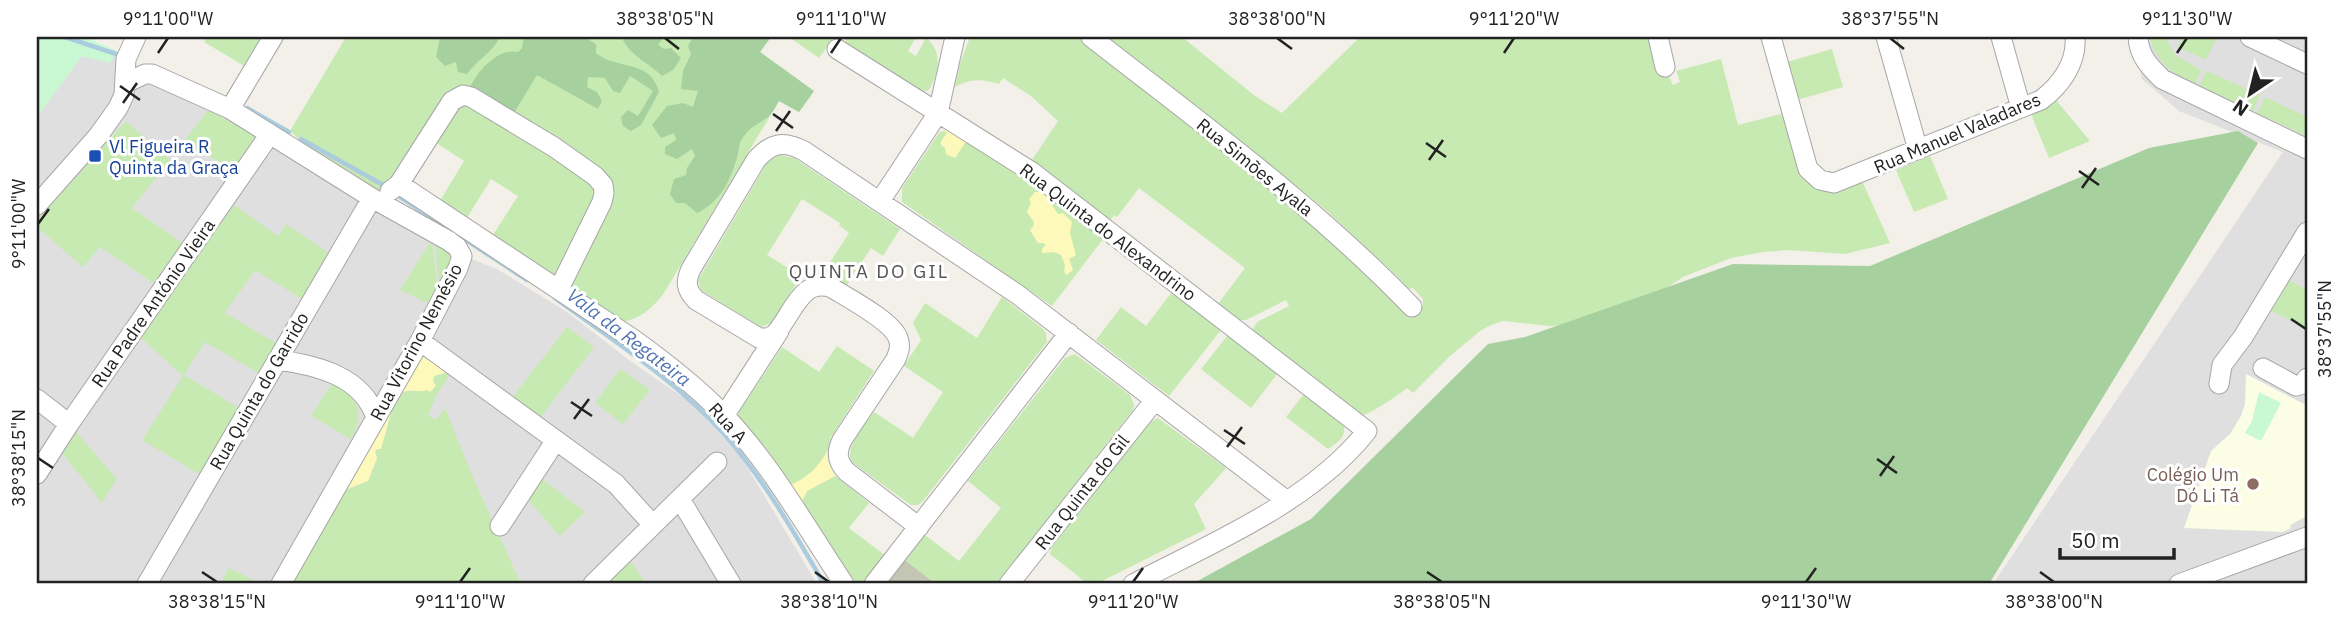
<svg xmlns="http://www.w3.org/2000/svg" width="2344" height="621" font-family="'IBM Plex Sans',sans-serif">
<rect width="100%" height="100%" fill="#f2f0e9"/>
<path fill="#e0dfdf" d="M37,37H82L296,150L396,199L462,255L497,269L567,312L629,360L694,405L741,457L817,584H37Z
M2135,37H2307V584H1993L2283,152L2179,111L2142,79L2136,55Z"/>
<path fill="#fbfee5" d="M2246,374L2304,404L2307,399V516L2290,525L2291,528L2283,532L2184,528L2211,451L2230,434L2241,416L2245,404Z"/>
<path fill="#c4c6b4" d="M905,560L936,584H894L889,581Z"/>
<path fill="#c6eab1" d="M207,37H265L246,67L204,42Z
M346,37H771L760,52L814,91L799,112L779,101L664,293C653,308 637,322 617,322L491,238L518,196L491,179L465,221L438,204L464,161L435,142L404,167L383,190L377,192L305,145L290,131Z
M789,37H834L819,58Z
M846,37H916L908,51L916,56L926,38C943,51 939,73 929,90L920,93L846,45Z
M970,37H1078L1320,229L1415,311L1423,304V299L1413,288L1407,289L1400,286L1403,282L1326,210L1148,68L1144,72L1101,37H1182L1255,96L1282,113L1360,37H1651L1673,85L1680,82L1676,71L1721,59L1738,125L1785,113L1800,167L1862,181L1890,243L1845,254L1788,250L1763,252L1731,258L1683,277L1656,295L1587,325L1549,326L1503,321L1491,325L1480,331L1450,356L1413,393L1407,388C1400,394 1369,415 1362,415L1255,333L1253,329L1257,322L1289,306L1286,300L1246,320H1239L1218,304L1245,268L1139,188L1117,217L1114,215L1110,221L1032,160L1058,121L1031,96L1003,78L999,84C981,79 972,78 955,87L960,64Z
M2150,37H2166L2175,55L2201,70L2195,84C2172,73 2156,63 2150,37Z
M2182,37H2217L2206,60L2178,47Z
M1832,49L1843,87L1797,100L1787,62Z
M2207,71L2260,95L2253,111L2199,86Z
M2265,97L2307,117V136L2257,113Z
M2056,100L2090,141L2049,158L2031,114Z
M208,110L256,135V138L235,169L182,144Z
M126,121L170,160L132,208L184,244L155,284L100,247L83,267L37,227V221Z
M949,130L1022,177L1103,239L1052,306L902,202V188L937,136L940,132Z
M780,155L794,158L900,229L883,256L871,248L847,285L825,270L849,233L839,225L840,223L802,199L767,255L801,276L771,323L761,327L701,290L698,280L765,166L770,160Z
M1930,156L1948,199L1914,212L1896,170Z
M234,205L278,236L286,224L329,253L302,299L255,270L225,313L276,343L258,373L205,342L184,375L239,408L199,474L142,440L183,376L141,338Z
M429,244H432L433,249L437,283L429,304L400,290Z
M436,245L446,248L453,257L440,284L437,270Z
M2288,279L2307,290V329L2270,310Z
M1172,292L1221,330L1169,396L1096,340L1121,307L1146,326Z
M1002,297L1042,328L1046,333L1047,342L923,501L918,505H911L853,463C842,448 865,425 874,412L913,438L943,392L904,366L921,340L913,323L925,303L977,338Z
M567,327L594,347L540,418L512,398Z
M1228,335L1278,373L1251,408L1201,369Z
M837,346L874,371L831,437L827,452L817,468L799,482L788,486L737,420L739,412L782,347L819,372Z
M1075,354L1130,395L1134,405L1133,410L996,584H936L905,560L925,535L959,561L1001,508L968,481L1065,358Z
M620,369L650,390L623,424L595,403Z
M448,372L451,374L437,394L428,415L436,420L445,408L471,473L521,584H292L345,490L368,481L377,459L375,452L386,434L389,410L403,392L419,390L434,384V376Z
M333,382C357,400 367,409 351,439L311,416Z
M1304,394L1343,425C1348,437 1336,443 1328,449L1286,417Z
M1158,418L1226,468L1194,504L1206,529L1096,584H1088L1050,554L1052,547L1150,422Z
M76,432L117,479L102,503L62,453Z
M835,476L869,503L849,528L886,556L871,575L860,583H857L842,568L801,503L807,491Z
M541,478L585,512L560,536L527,499Z
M631,561L646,584H607Z
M229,568L261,584H220Z"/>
<path fill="#a7d09f" d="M440,37H500C493,52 477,60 467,74L458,72L456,62L445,66L436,57Z
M524,37H584L596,44V53C600,56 606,60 611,61C632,68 652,66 659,92L641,125L631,131L623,126L621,117L628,110L638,116L653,91L630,76L620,93L613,91L605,78L588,77L587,87L597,92L602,101L598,109L537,75L514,113L469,91C474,74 498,47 518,52L522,48Z
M626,37H664L658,45L664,49L671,48L681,58L673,70L662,76C650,64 630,55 623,40Z
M693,37H771L760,52L814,91L799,112L779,101C776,106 772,114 767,118C758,124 748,128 742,139C739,143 739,149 738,154C731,179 722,201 697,213L685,203H676L670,194L674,179L686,175L687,168L695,156L692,149L677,159L665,154V147L676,140L674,133L661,138L652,125L667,106L683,103L693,107L698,91L681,89L683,71L691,54L688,46Z
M2238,131L2258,143L1989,584H1192L1311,519L1488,344L1525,337L1733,264L1870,266L2149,148Z"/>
<path fill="#fdf9bb" d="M944,130H949L969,141L965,143L955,158L946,154L945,148L941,145V141L947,133Z
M1035,192H1041L1054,201L1052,205L1058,214L1063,213L1072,222L1070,233L1076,255L1069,259L1073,270L1067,275L1064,272L1065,265L1061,255L1054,252L1042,253V249L1046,245L1043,243H1038L1030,230L1033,227L1034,222L1027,212L1031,203L1029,199Z
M422,356L448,372L434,376L433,381L436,386L430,392L427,390C418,394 408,386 400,395Z
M389,410L391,413L381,449H377L375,452L377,458L368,481L345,490Z
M827,452V460L835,476L807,491L801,503L788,486C805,479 818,468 827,452Z"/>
<path fill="#c9f9d3" d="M37,37H85L117,51L110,63L82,56L37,117Z
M2259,392L2281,403L2261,441L2245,433L2252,421Z"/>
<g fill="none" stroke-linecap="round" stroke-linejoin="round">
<path stroke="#abccde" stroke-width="4.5" d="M65,37L116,54
M247,108L289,132
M301,139L383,185
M397,195L527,280
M555,298C612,340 675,380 723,433C763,478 794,532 824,584"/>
<defs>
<path id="minor" d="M1091,37C1201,123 1315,206 1412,307
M1658,37L1665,67
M1771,37L1808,169L1820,180L1834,183L2041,100C2061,85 2077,63 2075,37
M1886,37L1918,150
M2001,37L2021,108
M2138,37C2139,56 2149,66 2162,79L2307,149
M2250,37L2307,64
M837,49L1032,172L1367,431C1311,502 1212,543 1133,584
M126,83L145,74H152L230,109L372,198L449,241L457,247L462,256L458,268L420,341L281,584
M230,109L273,37
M399,184L633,339C665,362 696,386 723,414C771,464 806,527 844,584
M390,191L399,184L452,101L463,95L471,97L554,147L595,176L603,185L604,193L602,202L559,289
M880,201L938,113L955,37
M37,205L98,136L118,108L124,95L126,59L136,37
M420,341L616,484L653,525
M277,360C316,365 363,376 376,418
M2263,368L2296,386L2303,384L2307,378
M2219,384L2222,365L2243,337L2307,232
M37,399L69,424
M724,416L779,331
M37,474L69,424L270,134
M680,499L731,584
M500,526L556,440
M919,527L847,472C837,462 836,452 842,440L896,359C899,351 901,346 898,338C892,321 848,298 832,288C801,277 793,314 775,334L768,338H759L696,300C686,290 685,282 691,269L756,160C771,143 783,140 804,151L1017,294L1287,501
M147,584L372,198
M593,584L717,462
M874,584L1069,333
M1009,584L1155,400
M2179,584L2307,537"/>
</defs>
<use href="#minor" stroke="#a6a6a6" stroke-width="21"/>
<use href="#minor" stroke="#fff" stroke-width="19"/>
</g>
<path fill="none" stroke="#222" stroke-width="2.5" d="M665,38L679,49M1277,38L1292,49M1890,38L1904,49M158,53L168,38M831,53L841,38M1504,53L1514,38M2177,53L2187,38M120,86L140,100M123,103L137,83M773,114L793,128M776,131L790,111M1426,143L1446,157M1429,160L1443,140M2079,171L2099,185M2082,188L2096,168M38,224L49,209M2291,319L2306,329M571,402L592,416M574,419L589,399M1224,430L1245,444M1227,447L1242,427M38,458L53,468M1877,459L1897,473M1880,476L1894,456M202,572L217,582M815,572L829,582M1427,572L1442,582M2040,572L2054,582M460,582L470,568M1133,582L1143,568M1806,582L1816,568"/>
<rect fill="#1a4fb4" stroke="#fff" stroke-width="2.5" x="88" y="149" width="14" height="14" rx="3.5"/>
<circle fill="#8d6e63" stroke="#fff" stroke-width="2.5" cx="2253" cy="484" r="7"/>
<g text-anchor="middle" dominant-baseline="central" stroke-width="6" stroke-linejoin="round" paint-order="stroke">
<g font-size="18" fill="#222" stroke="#fff">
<text transform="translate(1957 133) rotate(-23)">Rua Manuel Valadares</text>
<text transform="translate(1255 167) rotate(39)">Rua Simões Ayala</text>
<text transform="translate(1108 232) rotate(37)">Rua Quinta do Alexandrino</text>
<text transform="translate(153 303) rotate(-55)">Rua Padre António Vieira</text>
<text transform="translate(416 342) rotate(-62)">Rua Vitorino Nemésio</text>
<text transform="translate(259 391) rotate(-60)">Rua Quinta do Garrido</text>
<text transform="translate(728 423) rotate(48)">Rua A</text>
<text transform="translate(1082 492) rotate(-52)">Rua Quinta do Gil</text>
</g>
<g font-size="18" fill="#164399" stroke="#fff" text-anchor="start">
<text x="109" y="146">Vl Figueira R<tspan x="109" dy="21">Quinta da Graça</tspan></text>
</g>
<g font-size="18" fill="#785e54" stroke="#fff" text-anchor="end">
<text x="2239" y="474">Colégio Um<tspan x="2239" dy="21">Dó Li Tá</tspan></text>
</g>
<g font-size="19" letter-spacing="2" fill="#555" stroke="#fff">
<text x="869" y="271">QUINTA DO GIL</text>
</g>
<g font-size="19" font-style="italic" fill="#4f73b1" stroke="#fff">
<text transform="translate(629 337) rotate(37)">Vala da Regateira</text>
</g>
</g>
<rect width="2344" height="621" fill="none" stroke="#ffffff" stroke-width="77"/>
<g transform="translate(2250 94) rotate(215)" stroke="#ffffff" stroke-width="5" paint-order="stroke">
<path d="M0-5L12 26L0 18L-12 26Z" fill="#222222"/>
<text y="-10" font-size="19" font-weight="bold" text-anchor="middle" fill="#222222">N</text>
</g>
<path d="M2060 548v10h114v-10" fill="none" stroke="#222222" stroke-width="3.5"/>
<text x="2071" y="548" font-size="21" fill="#222222" stroke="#ffffff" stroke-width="5" paint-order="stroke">50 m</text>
<rect x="38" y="38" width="2268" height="544" fill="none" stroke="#222" stroke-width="2.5"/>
<g font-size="18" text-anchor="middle" fill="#222">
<text x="168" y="25">9°11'00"W</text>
<text x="665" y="25">38°38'05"N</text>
<text x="841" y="25">9°11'10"W</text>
<text x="1277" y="25">38°38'00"N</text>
<text x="1514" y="25">9°11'20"W</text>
<text x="1890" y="25">38°37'55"N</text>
<text x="2187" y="25">9°11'30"W</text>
<text transform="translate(19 224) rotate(-90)" y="6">9°11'00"W</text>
<text transform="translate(2325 329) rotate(-90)" y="6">38°37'55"N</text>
<text transform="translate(19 458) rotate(-90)" y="6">38°38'15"N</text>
<text x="217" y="608">38°38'15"N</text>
<text x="460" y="608">9°11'10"W</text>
<text x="829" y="608">38°38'10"N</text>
<text x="1133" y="608">9°11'20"W</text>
<text x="1442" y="608">38°38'05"N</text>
<text x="1806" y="608">9°11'30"W</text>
<text x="2054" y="608">38°38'00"N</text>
</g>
</svg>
